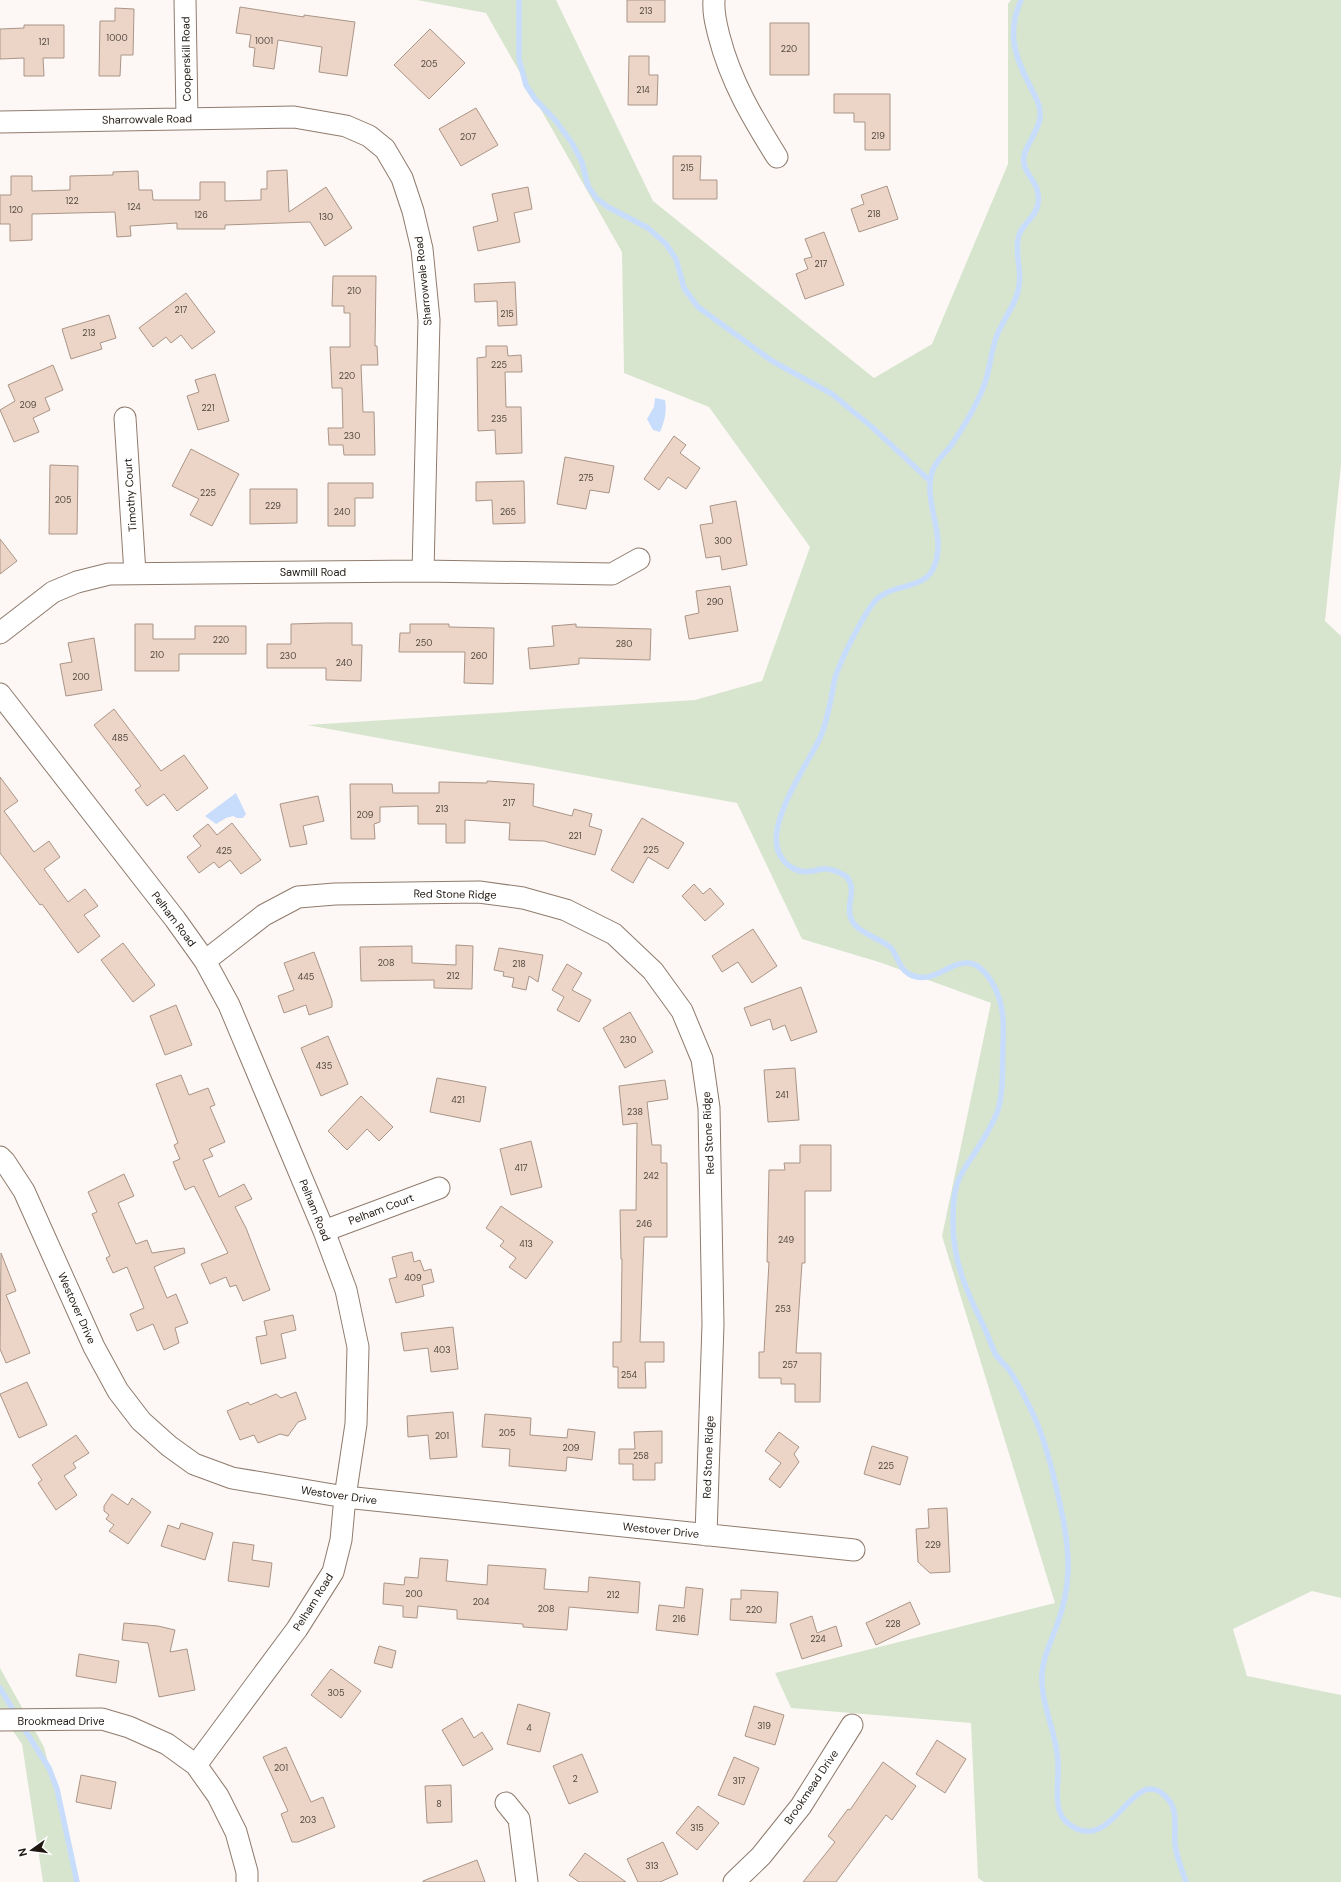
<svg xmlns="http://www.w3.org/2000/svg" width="1341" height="1882" font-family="'DM Sans',sans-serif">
<rect width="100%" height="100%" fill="#fdf8f5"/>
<path fill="#d7e5cf" d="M417,0H556L653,201L874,378L932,344L1008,164V4L1011,0H1341V465L1325,621L1341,636V1598L1312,1591L1233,1629L1247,1676L1341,1695V1882H984L978,1878L971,1723L791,1708L775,1673L1055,1603L942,1236L991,1003L882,963L802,939L737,803L307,725L695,700L762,681L810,547L709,407L624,373L622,252L486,13Z
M0,1668L44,1747L79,1882H43L22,1744L0,1712Z"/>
<path fill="#c8dcfb" d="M655,398L665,400C667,411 665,421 660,432L653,430L647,419L654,407Z
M236,793L246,814L243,818H237L233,816L226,818L216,824L205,816Z"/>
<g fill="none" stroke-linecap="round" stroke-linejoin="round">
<path stroke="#c8dcfb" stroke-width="5.5" d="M519,0V59L526,85L535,99L556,121L572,143L582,162L588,186L597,199L608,207L648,228L666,244L676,259L684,288L698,307L772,361L832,394L873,428L930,481
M1021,0C1007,31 1014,55 1029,84C1034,95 1042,106 1040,118C1038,132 1027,143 1024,156C1021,175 1042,181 1038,204C1036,218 1020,225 1018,239C1015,255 1022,270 1019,286C1017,304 1002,320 996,338C991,352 990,368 985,383C977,405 963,428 950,447C943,455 935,462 932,472C923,502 946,534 935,564C927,591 894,582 876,600C864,613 840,661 835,678C831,698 828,720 820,738C807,765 765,824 779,853C785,866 798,874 812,871C817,871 822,868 827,869C834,870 841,873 847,877C857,892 847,899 850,915C853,932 878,937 890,947C898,955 898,968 909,974C941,992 964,932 994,986C1004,1005 1004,1024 1003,1044C1002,1066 1004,1089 998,1110C990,1133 974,1152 962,1173C953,1188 953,1207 953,1224C953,1261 967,1292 983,1325C988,1334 991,1346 996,1355C1000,1360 1005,1365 1009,1370C1019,1384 1027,1401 1034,1416C1048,1447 1056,1486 1063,1518C1070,1555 1071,1586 1058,1622C1053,1637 1046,1650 1043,1666C1037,1699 1057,1730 1058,1763C1059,1778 1055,1794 1059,1809C1061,1818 1067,1824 1075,1828C1116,1849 1135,1760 1168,1799C1180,1813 1172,1834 1176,1850C1178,1861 1183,1872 1186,1882
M0,1688L16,1715
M21,1724L49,1768L57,1789L77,1882"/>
</g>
<path fill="#ecd5c6" stroke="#aa9587" d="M627,0H665V22H627Z
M240,7L304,17V15L355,22L347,76L319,72L322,47L278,40L274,69L253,66L255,48L249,47L251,35L236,33Z
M115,8L134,9L133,55H121L120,76H99L100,21H115Z
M770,23H809V75H770Z
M24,25H64V58H43L44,76H24V58L0,59V29L24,28Z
M430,29L465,63L429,99L394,65Z
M629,56H649V75H658L657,105H628Z
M834,94H890V150H865V122H854V113H834Z
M476,108L498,145L461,166L439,129Z
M673,156H701L700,180H717V199H673Z
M287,170L289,212L326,187L352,228L325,246L310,222L225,225V229H177V223L130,226L131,236L117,237L115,212L32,214V240L10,241V224H0V195H11V176H32V191L70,190V176L113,175V172L138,171L139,190H152L153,200H200V182H225V201L261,200V189H267V171Z
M887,186L898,219L859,232L851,209L864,204L861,195Z
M528,187L532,209L514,213L520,242L478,251L473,227L498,221L492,194Z
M824,232L844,285L805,299L796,274L808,269L804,259L812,257L805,239Z
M333,276H376L375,346H377L378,365H361L363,412H374L375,455H344L343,445H329L328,428H343L342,388H332L330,347H350V313H344V306H332Z
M515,282L517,325L498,326L497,301L475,302L474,284Z
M186,293L215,332L192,349L181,335L171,343L166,337L153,347L139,328Z
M109,315L116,338L100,343L102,349L71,359L62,329Z
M486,346H507L508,356L521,355L522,372H505L506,407H521L522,453L496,454L495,430L478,431L477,358L486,357Z
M53,365L63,390L45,398L50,410L33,418L39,432L14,442L0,410L15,401L8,385Z
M215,374L229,421L198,430L187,396L199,392L195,380Z
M674,436L686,445L680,453L700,468L686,489L668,477L659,490L644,479Z
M191,449L239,474L212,526L190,515L199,499L172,486Z
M565,457L614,466L609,493L590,490L586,509L557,504Z
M50,465L78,466L77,534H49Z
M524,481L525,523L493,524L492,500L476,501V482Z
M328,483H373V498H355V526H328Z
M250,489H297V523L250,524Z
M736,501L747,565L722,570L720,556L706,558L700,525L713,523L710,506Z
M0,539L17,561L0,574Z
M730,586L738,631L689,639L685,616L699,613L696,591Z
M326,623H352V645H362L361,681L326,680V668H267V644H291V624Z
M135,624H153V639H195V626H246V654H179V671H135Z
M410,624H449V627L494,628L493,684L464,683L465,652H399L400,633H410Z
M576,624V627L651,629L650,660L579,658V664L530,669L528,648L554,646L552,626Z
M94,638L102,690L66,696L60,664L72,662L68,643Z
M114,709L161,771L184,755L208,788L177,811L164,794L147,806L135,790L141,786L94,725Z
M0,777L18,801L4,811L34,852L49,841L60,857L44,869L68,902L85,889L98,906L84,915L100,936L78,953L42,904L40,905L0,853Z
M487,781L534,784L533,806L572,816L574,809L592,814L589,826L602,830L595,855L544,841L509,840L510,823L465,820V843H446V824H418V806L380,807V822L374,824L375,839H351L350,784H392L393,793H439V782L487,783Z
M318,796L324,821L303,826L307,844L290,847L280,804Z
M642,818L684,843L668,869L648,857L633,883L611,870Z
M232,823L261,860L241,874L230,860L219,868L214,862L199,873L187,857L201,846L193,836L208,824L217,835Z
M694,884L703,894L710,888L724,904L705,921L682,896Z
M753,929L777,966L752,983L738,962L722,972L712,956Z
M123,943L155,985L133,1002L101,960Z
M456,945L473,946L472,989L434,988V980L361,981L360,947L412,946V963L456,965Z
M499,948L543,955L538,982L529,976L526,990L512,987L514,978L503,976L504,972L494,970Z
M314,952L332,1001V1007L309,1015L306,1005L284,1013L278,996L294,990L284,963Z
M567,964L582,973L572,990L591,1000L579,1022L557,1010L564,997L552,990Z
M801,987L817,1032L791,1041L785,1025L773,1030L770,1019L751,1026L744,1008Z
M176,1005L192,1045L165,1055L150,1016Z
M630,1012L653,1052L625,1068L603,1028Z
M328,1036L348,1084L321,1096L301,1048Z
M795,1068L799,1120L768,1122L764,1070Z
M181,1075L189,1095L208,1088L215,1105L210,1107L225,1142L209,1149L213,1156L203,1160L219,1197L244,1184L252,1199L235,1207L246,1228L270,1290L243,1301L236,1285L230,1287L226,1277L210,1284L201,1264L228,1253L194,1186L185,1190L173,1162L180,1159L174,1145L178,1143L156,1084Z
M437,1078L486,1087L480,1122L430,1112Z
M665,1080L668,1099L647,1102L652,1145H661V1163H667V1237H644L640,1342H664V1362H645L646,1388H618V1367H613V1342H621L622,1259H621L620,1210H636L637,1123L623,1125L619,1086Z
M361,1096L393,1127L379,1141L367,1129L347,1150L328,1131Z
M531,1141L542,1187L511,1195L500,1149Z
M800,1145H831V1191H805V1263H802L796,1353H821L820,1402H795V1384H781V1378H759V1352H764L769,1262H767L769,1170H785L784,1163H800Z
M124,1174L134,1196L118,1203L136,1244L147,1240L152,1253L184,1248L185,1253L154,1267L167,1298L176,1294L188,1323L175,1328L179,1343L164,1350L153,1324L137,1331L130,1314L144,1308L127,1267L113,1273L106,1258L110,1256L92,1214L97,1212L88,1192Z
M501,1206L553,1242L526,1279L509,1267L516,1258L500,1246L504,1241L486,1228Z
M412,1252L414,1262L420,1260L424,1271L431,1269L434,1282L422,1285L424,1296L396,1303L389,1279L397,1277L392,1257Z
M1,1253L16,1291L6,1295L30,1353L6,1363L0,1349Z
M293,1315L296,1330L281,1334L286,1358L261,1364L256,1337L267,1335L264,1321Z
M453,1327L458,1369L431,1372L428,1348L404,1351L401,1333Z
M27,1382L47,1425L19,1438L0,1394Z
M296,1392L306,1419L298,1422L288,1436L280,1434L258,1443L254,1435L240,1440L227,1411L248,1402L250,1405L276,1394L281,1398Z
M453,1412L457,1457L430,1459L428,1435L408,1437L407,1416Z
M485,1414L531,1418L530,1435L567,1438L568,1429L595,1432L592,1460L567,1457L566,1471L509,1466L510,1449L482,1447Z
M662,1431V1463H655V1480H633V1464H619V1449H635L634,1432Z
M779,1432L799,1447L794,1454L799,1462L780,1488L769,1479L781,1463L765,1451Z
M76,1435L89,1453L73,1463L76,1468L64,1476L77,1495L56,1510L38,1483L42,1480L32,1465Z
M872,1446L908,1457L900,1485L864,1474Z
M112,1494L128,1505L132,1498L151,1512L128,1544L109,1531L114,1525L106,1519L109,1515L104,1511V1506Z
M947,1508L950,1572L930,1573L918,1562L916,1529L929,1528L928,1509Z
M181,1523L213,1533L205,1560L161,1546L168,1525L179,1529Z
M233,1542L254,1545L252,1560L272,1563L269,1587L228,1581Z
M420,1558L448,1560L446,1581L487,1585L488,1565L546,1569L544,1589L588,1592L589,1577L640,1582L638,1613L569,1607L567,1630L523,1627V1624L457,1619V1610L418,1606L417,1618L403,1617V1606L383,1604L384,1583L404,1585L405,1577L418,1578Z
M686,1587L703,1589L698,1635L656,1630L659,1605L684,1608Z
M741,1590L778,1592L776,1623L730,1620L731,1599H741Z
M910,1602L920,1624L876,1645L866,1623Z
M812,1616L817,1633L836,1626L842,1646L802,1659L790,1624Z
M124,1623L158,1626L175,1630L170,1652L187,1649L195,1690L159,1697L148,1643L122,1640Z
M379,1646L396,1651L392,1668L374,1663Z
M79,1654L119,1661L116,1683L76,1676Z
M331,1669L361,1691L341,1718L311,1695Z
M518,1704L550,1713L540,1752L507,1744Z
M754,1706L784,1715L775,1745L745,1736Z
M462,1718L474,1738L482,1732L493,1749L463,1766L442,1730Z
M937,1740L966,1759L945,1793L916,1774Z
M286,1747L311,1802L323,1797L335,1827L298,1842H292L281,1814L288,1811L263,1757Z
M582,1754L598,1792L569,1804L553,1766Z
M734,1757L759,1768L744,1805L718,1795Z
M883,1762L916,1786L892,1820L886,1815L836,1882H803L835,1842L828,1836L848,1809L850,1810Z
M81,1775L116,1782L111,1809L76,1802Z
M451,1785L452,1822L427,1823L425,1786Z
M698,1806L719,1823L697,1850L676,1833Z
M663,1842L678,1874L660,1882H638L627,1859Z
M585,1853L626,1882H579L569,1875Z
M477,1860L485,1882H423V1881Z"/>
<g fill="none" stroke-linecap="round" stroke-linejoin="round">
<defs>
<path id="minor" d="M185,0L187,118
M714,0C713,13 716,24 719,36C731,82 752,117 777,157
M0,122L294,117L346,126L369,136L385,149L402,178L413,211L422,249L429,320L423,571
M125,418L135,573
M0,633L53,592L77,582L109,574L423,571L612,574L639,559
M0,694L175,919L205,961L229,1005L324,1231L346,1290L358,1347L356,1424L345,1497L341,1540L333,1572L297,1629L196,1765
M205,961L264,915L298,897L335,894L479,892L523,898L566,910L614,934L653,971L682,1011L702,1059L709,1108L713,1324L706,1535
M0,1157L5,1162L24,1191L94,1347L118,1391L141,1421L169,1446L194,1464L232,1478L345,1497L854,1550
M324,1231L439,1188
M0,1720L102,1719L129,1727L167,1744L196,1765L218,1796L236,1832L247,1872V1882
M506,1803L519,1819L527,1882
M734,1882L761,1856L801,1806L852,1725"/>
</defs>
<use href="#minor" stroke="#8f7b6d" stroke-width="23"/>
<use href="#minor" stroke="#fff" stroke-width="21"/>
</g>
<g text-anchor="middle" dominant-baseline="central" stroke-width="3" stroke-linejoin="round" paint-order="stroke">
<g font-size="9" fill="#534840">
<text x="646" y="11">213</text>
<text x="117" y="38">1000</text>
<text x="264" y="41">1001</text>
<text x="44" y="42">121</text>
<text x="789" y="49">220</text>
<text x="429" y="64">205</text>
<text x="643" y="90">214</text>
<text x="878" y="136">219</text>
<text x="468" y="137">207</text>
<text x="687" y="168">215</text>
<text x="72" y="201">122</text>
<text x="134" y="207">124</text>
<text x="16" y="210">120</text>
<text x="874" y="214">218</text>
<text x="201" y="215">126</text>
<text x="326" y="217">130</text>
<text x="821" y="264">217</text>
<text x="354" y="291">210</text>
<text x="181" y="310">217</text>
<text x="507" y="314">215</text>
<text x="89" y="333">213</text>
<text x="499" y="365">225</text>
<text x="347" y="376">220</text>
<text x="28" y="405">209</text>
<text x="208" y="408">221</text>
<text x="499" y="419">235</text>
<text x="352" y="436">230</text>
<text x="586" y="478">275</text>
<text x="208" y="493">225</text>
<text x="63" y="500">205</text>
<text x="273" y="506">229</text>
<text x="342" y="512">240</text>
<text x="508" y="512">265</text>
<text x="723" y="541">300</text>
<text x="715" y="602">290</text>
<text x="221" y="640">220</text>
<text x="424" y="643">250</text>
<text x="624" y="644">280</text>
<text x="157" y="655">210</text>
<text x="288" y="656">230</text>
<text x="479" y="656">260</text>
<text x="344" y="663">240</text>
<text x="81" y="677">200</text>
<text x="120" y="738">485</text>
<text x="509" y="803">217</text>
<text x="442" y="809">213</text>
<text x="365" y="815">209</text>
<text x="575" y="836">221</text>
<text x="651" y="850">225</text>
<text x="224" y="851">425</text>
<text x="386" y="963">208</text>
<text x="519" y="964">218</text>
<text x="453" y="976">212</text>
<text x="306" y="977">445</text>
<text x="628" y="1040">230</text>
<text x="324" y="1066">435</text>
<text x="782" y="1095">241</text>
<text x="458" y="1100">421</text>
<text x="635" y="1112">238</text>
<text x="521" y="1168">417</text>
<text x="651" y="1176">242</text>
<text x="644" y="1224">246</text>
<text x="786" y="1240">249</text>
<text x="526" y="1244">413</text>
<text x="413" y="1278">409</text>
<text x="783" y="1309">253</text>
<text x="442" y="1350">403</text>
<text x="790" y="1365">257</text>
<text x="629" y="1375">254</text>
<text x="507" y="1433">205</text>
<text x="442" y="1436">201</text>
<text x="571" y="1448">209</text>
<text x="641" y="1456">258</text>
<text x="886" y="1466">225</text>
<text x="933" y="1545">229</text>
<text x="414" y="1594">200</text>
<text x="613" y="1595">212</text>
<text x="481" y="1602">204</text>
<text x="546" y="1609">208</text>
<text x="754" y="1610">220</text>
<text x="679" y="1619">216</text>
<text x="893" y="1624">228</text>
<text x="818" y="1639">224</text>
<text x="336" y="1693">305</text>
<text x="764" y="1726">319</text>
<text x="529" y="1728">4</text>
<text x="281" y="1768">201</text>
<text x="575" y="1779">2</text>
<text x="739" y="1781">317</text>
<text x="439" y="1804">8</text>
<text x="308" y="1820">203</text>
<text x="697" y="1828">315</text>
<text x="652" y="1866">313</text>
</g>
<g font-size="11" fill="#201913" stroke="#fff">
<text transform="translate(186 59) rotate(-91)">Cooperskill Road</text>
<text transform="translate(147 119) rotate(-1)">Sharrowvale Road</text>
<text transform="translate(423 281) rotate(-96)">Sharrowvale Road</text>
<text transform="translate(130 495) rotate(-94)">Timothy Court</text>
<text x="313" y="572">Sawmill Road</text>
<text transform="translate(455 894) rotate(1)">Red Stone Ridge</text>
<text transform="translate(174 919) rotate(53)">Pelham Road</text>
<text transform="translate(708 1133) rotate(-93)">Red Stone Ridge</text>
<text transform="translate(381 1209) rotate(-21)">Pelham Court</text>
<text transform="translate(315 1210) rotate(68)">Pelham Road</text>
<text transform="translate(77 1308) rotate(66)">Westover Drive</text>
<text transform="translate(708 1457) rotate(-88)">Red Stone Ridge</text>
<text transform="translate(339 1495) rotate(8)">Westover Drive</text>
<text transform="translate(661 1530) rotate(6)">Westover Drive</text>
<text transform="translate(313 1602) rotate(-58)">Pelham Road</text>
<text x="61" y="1721">Brookmead Drive</text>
<text transform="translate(811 1787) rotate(-56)">Brookmead Drive</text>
</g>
</g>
<g transform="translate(32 1850) rotate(256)" stroke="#ffffff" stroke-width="3" paint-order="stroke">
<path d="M0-3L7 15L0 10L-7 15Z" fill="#201913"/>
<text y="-6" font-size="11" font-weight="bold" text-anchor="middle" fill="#201913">N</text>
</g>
</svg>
